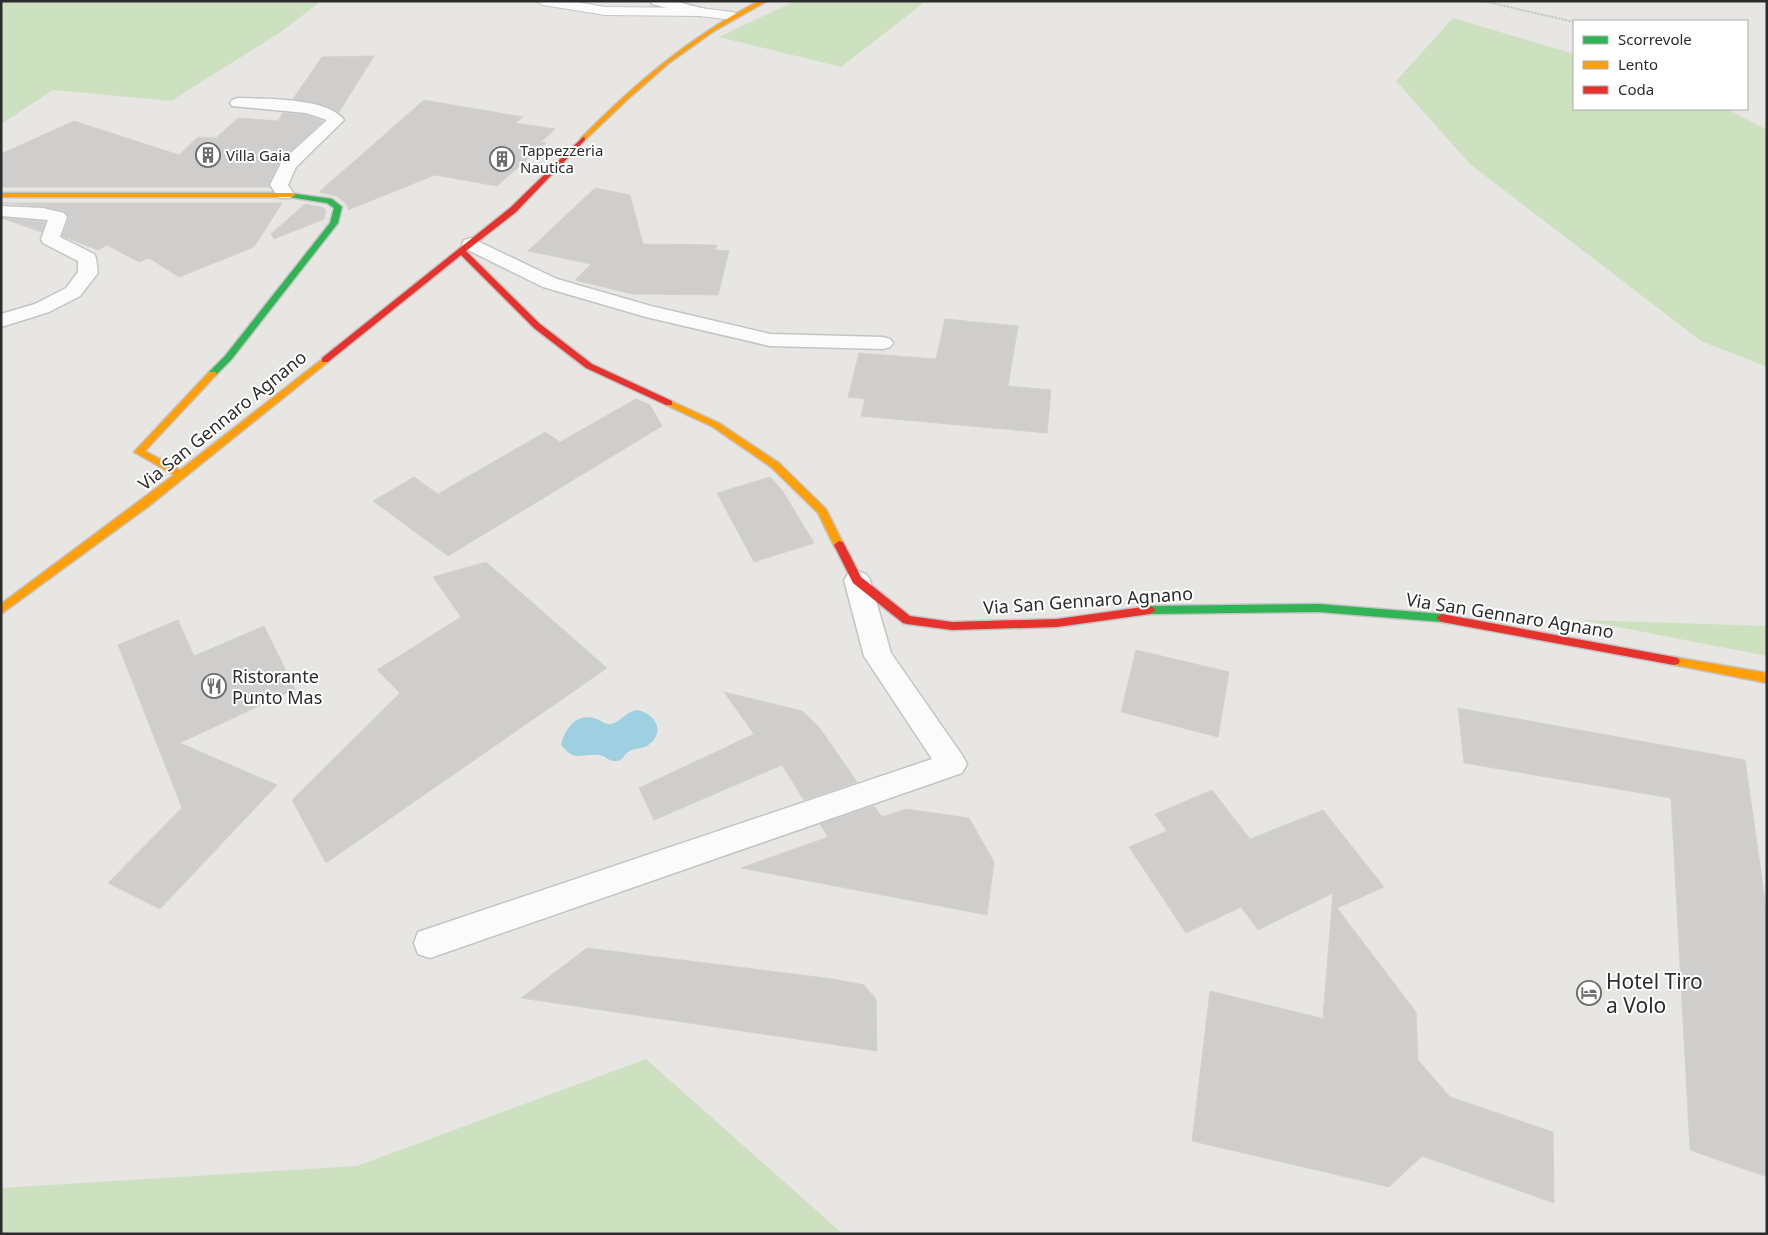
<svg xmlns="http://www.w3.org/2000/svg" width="1768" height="1235" font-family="'Noto Sans',sans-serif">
<rect width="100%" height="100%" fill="#e8e6e3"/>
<path fill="#cde0c0" d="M1,1H321L281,32L171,101L53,90L1,124Z
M795,1H926L841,67L719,37Z
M1453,18L1574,54V109H1727L1767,130V367L1701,341L1470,164L1396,81Z
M1582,620L1767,626V656Z
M646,1059L843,1234H1V1188L357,1166Z"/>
<path fill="#9fd0e1" d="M638,710C657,715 666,733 647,746C641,749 633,748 628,752C623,755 624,760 617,761C609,762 606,756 599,755C580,753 576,763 561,745C565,728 577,712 597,719C602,721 605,725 611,724C621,722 624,712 638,710Z"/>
<path fill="#d0cecc" stroke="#d3d2cf" d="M374,56L339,112L325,105L293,99L322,57Z
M424,100L523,117L515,123L555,129L541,142L546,143L497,186L435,175L348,210V206L337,196L319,192Z
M283,113L306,115L323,121L281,160L268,184L269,187H1V154L74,121L179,155L198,137L216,138L238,118L278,121Z
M595,188L630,195L643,244L717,245L715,250L729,251L718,295L632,294L575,280L591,264L528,251Z
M1,203H282L254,247L179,277L149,258L139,262L107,245L98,250L62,236L69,218L64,211L43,206Z
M305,204L322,207L326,210L324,219L274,239L271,234Z
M1,218L45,222L42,232Z
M945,319L1018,326L1008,386L1051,390L1047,433L861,416L865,399L848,397L859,353L936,359Z
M636,399L650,405L662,426L448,556L373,501L414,477L438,494L545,432L560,442Z
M770,477L782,490L814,543L754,562L717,493Z
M486,562L607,668L326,863L292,800L400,693L377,670L461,617L433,577Z
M178,620L194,656L264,626L295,689L180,743L277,785L160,909L108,883L182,808L118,645Z
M1136,650L1229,672L1218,737L1121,712Z
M724,692L802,711L819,727L857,782L804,800L782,765L654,820L639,788L754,734Z
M1458,708L1745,760L1767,914V1177L1690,1150L1671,798L1464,763Z
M1212,790L1250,839L1323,810L1384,887L1337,908L1416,1012L1418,1060L1450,1097L1553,1132L1554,1203L1422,1156L1389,1187L1192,1141L1210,991L1325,1019L1323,1017L1333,893L1258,930L1241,907L1186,933L1129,847L1167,831L1155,814Z
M874,806L882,817L906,809L969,818L994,862L987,915L741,868L828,837L820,824Z
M587,948L833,979L864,985L876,999L877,1051L521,998Z"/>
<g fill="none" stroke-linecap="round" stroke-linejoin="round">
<defs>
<path id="lane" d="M650,1H674L705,9L707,12L700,16L652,4Z
M238,98C264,99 328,97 344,120L296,167L288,185L294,194L291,198H279L270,185L282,161L327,120L306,113L232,106L230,103L232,100Z
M1,206L43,208L64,213L67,217L60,237L94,254L96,258L98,273L80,296L49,312L1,327V314L35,304L66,288L78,272V261L43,243L41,239L48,220L1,216Z
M471,238L557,279L651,306L770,334L883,337L890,339L893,343L890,347L883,349L770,346L646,317L543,287L464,248L462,244L464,240Z
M857,571L866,574L870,580L891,653L962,755L967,764L962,773L430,958L418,954L414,943L418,932L430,928L932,759L864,656L844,580L848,574Z"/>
<path id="street" d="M536,1H571L605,7L700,8L733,12L740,16L733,20L700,16L605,15L543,5Z"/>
<path id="fast" d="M289,193L332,199L342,207L338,223L231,360L215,376H209V372L225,356L330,223L334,208L327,203L289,197Z
M1319,604L1442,614L1448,618L1442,622L1319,612L1150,614L1144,610L1150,606Z"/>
<path id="slow" d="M759,1H767L714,31L669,63L628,99L585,140H581V138C637,82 688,38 759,1Z
M1,193H292L296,195L292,197H1Z
M325,357L328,358V362L149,506L1,614V604L174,475L134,452L209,372H215L217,374L145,451L180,470Z
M669,400L719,423L779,463L826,509L844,545L843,548H835L818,513L771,467L713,427L666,405V401Z
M1674,657L1767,673V683L1670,664L1668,661L1670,658Z"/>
<path id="jam" d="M583,137L585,138V140L516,212L466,251L540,324L592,364L672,401V405H666L586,368L534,328L461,255L328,362H322V358L510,208Z
M839,541L843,542L861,577L910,616L952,622L1057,619L1150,606L1156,610L1150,614L1057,627L952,630L907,624L903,623L853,583L834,545Z
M1442,614L1674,657L1678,658L1680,661L1678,664L1674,665L1442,622L1436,618Z"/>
</defs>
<use href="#lane" stroke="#c5c4c5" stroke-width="3"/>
<use href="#street" stroke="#c5c4c5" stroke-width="2"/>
<use href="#fast" stroke="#c5c4c5" stroke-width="3"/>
<use href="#slow" stroke="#c5c4c5" stroke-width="3"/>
<use href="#jam" stroke="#c5c4c5" stroke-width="3"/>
<path stroke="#c7c7c6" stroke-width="2" stroke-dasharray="2.5 1" stroke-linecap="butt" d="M1483,1L1574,22"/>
<use href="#lane" fill="#fcfbfb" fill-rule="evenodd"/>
<use href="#street" fill="#fcfbfb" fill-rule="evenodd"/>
<use href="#fast" fill="#30b455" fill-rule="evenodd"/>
<use href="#slow" fill="#ff9f0a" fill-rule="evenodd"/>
<use href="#jam" fill="#e5322d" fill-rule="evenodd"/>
</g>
<defs>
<symbol id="building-ring" viewBox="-11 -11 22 22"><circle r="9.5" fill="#fff" stroke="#6e6d6c" stroke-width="1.5"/><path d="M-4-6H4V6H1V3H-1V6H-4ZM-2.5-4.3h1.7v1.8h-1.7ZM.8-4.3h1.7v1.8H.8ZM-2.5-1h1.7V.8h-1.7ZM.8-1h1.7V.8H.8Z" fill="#6e6d6c"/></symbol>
<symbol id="restaurant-ring" viewBox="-11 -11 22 22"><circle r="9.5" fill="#fff" stroke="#6e6d6c" stroke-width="1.5"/><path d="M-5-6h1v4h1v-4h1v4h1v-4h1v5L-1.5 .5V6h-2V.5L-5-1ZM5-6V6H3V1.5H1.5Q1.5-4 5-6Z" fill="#6e6d6c"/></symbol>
<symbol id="hotel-ring" viewBox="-11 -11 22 22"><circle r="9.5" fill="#fff" stroke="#6e6d6c" stroke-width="1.5"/><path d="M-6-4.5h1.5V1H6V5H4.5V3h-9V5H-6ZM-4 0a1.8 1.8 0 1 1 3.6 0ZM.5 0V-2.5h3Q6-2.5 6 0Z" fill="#6e6d6c"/></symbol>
</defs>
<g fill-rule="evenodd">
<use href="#building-ring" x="194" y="141" width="28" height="28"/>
<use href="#building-ring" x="488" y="145" width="28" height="28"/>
<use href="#restaurant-ring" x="200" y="672" width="28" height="28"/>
<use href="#hotel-ring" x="1575" y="979" width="28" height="28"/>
</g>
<g text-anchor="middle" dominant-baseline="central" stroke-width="4" stroke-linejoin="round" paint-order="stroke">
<g font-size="15" fill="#2c2c2c" stroke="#fff" text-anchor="start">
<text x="520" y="150">Tappezzeria<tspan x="520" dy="17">Nautica</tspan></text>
<text x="226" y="155">Villa Gaia</text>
</g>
<g font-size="18" fill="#2c2c2c" stroke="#fff">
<text transform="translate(222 420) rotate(-39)">Via San Gennaro Agnano</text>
<text transform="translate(1088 600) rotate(-4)">Via San Gennaro Agnano</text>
<text transform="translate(1510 615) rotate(9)">Via San Gennaro Agnano</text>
</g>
<g font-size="18" fill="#2c2c2c" stroke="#fff" text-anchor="start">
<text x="232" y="676">Ristorante<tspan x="232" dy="21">Punto Mas</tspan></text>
</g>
<g font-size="21" fill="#2c2c2c" stroke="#fff" text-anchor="start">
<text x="1606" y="981">Hotel Tiro<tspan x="1606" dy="24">a Volo</tspan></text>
</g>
</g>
<rect width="1768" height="1235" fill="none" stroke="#2c2c2c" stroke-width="5"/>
<rect x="1573" y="20" width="175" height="90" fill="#ffffff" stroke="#ababab"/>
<rect x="1583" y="36" width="25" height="8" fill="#30b455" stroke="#ababab"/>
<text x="1618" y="45" font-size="15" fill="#2c2c2c">Scorrevole</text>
<rect x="1583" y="61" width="25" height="8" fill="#ff9f0a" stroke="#ababab"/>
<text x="1618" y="70" font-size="15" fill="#2c2c2c">Lento</text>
<rect x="1583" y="86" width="25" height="8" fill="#e5322d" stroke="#ababab"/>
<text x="1618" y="95" font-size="15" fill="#2c2c2c">Coda</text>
</svg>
